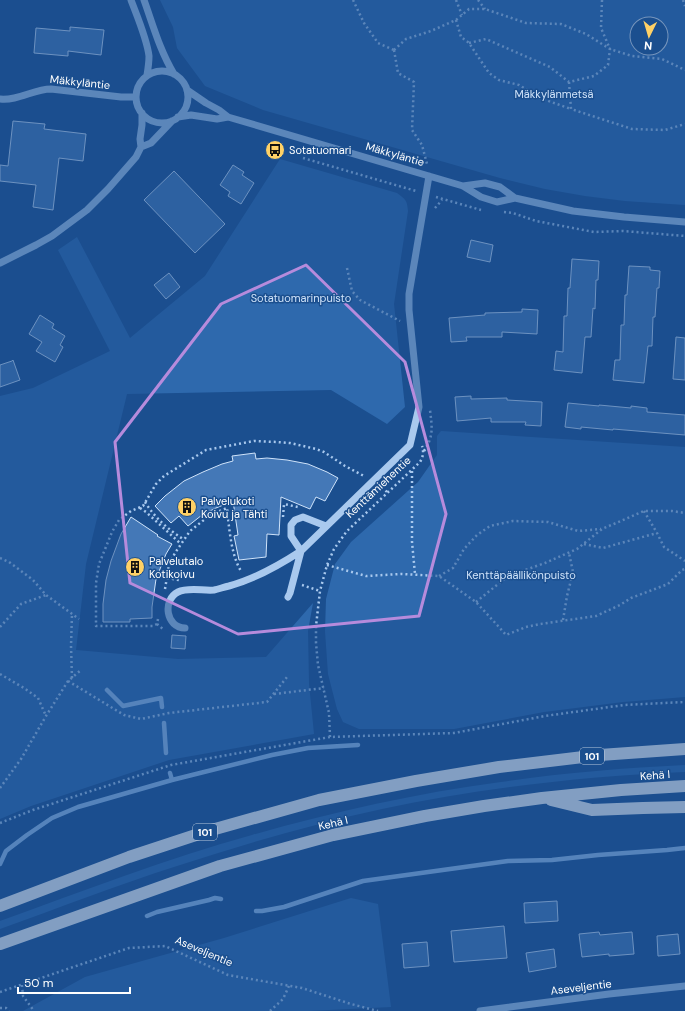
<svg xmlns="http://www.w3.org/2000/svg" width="685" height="1011" font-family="'DM Sans',sans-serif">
<rect width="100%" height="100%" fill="#1b4f8f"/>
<path fill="#2e69ad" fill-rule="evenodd" d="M160,0H685V205L625,201L585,196L545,189L500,178L263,110L205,86L177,48L173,27ZM637,24H661V48H637Z
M280,159L397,193C406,200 407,200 408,211L394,304L405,407L387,424L331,390L127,394L86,564L76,650L178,659L266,657L313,603L308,631L309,684L314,734L169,760L31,806L0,819V396L33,388L110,351L58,250L77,237L130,338L205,276Z
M441,431L685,447V697L623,702L544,712L454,729H359L343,722L337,709L328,674L325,631L326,599L335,564L351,542L418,482L437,455V436Z
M685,765V772C584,776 481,788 382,809C313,824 245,844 177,866C117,885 59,908 0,929V921C83,891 166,859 252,835C333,812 417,793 501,782C562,773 624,768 685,765Z
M351,898L378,904L391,1007L308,1011H23L85,977L224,938Z"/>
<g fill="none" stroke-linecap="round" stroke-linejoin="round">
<path stroke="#9cc4f0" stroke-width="4.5" d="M107,690L123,706L161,698L162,707
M164,723L166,753
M170,773L172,780
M0,864L6,851L27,835L52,818L78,807L172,780L272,755L308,748L358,745
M256,911H262L284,907L363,881L508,861L552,860L598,855L667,850L685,848
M147,916L157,912L209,900L215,898L221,899"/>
</g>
<path fill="#4478b7" stroke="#cfe3fa" d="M70,27L104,30L101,55L68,51V56L34,53L36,28L70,31Z
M13,121L45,124L44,129L86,134L83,161L59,158L53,210L33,207L36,185L0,181V165L8,166Z
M233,165L244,172L242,175L254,183L241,204L228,196L230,192L220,185Z
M174,171L225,224L195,253L144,200Z
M471,240L493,245L490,262L467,257Z
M572,259L599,261L598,280H596L595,309L593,308L591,337H585L582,373L554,370L556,351L563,352L564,316H567L568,288H570Z
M629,266L650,267V270L660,271L659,288H657L655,317H653L652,346H648L644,383L613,380L615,360H620L621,325H624L625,295H627Z
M169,273L180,287L166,299L154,285Z
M522,309L538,310L537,334L502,332V337H466L467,341L451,342L449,318L485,315V313L522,312Z
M40,315L54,324L52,328L65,336L60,345L63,347L55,362L36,351L42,342L29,334Z
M676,337L685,338V380L673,379Z
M13,360L20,380L0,387V365L12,361Z
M471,396V399L507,398V400L542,402L541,426L525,425L526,422H491V418L457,421L455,397Z
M568,403L599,406V405L631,408V406L647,408V412L685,415V435L613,429V430L581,427V429L565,427Z
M255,453L256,459L267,458L287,460L308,464L327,472L338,478L325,501L316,497L310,509L281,497L279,535L267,534L266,557L239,560L234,536L238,535L233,501L216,508L202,515L188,526L179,516L171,523L155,506L165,496L184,481L203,472L222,464L233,461L232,456Z
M131,517L158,535L157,536L172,544L166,554L156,579L152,607V618L130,619V622H103V604L106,580L111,561L121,534Z
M172,635L186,636L185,649L171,648Z
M557,901L558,921L525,923L524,903Z
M504,926L507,958L454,962L451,931Z
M599,932L600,935L632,932L634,954L609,956V954L582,957L579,934Z
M678,934L680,954L658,956L657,936Z
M427,942L429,966L404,968L402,944Z
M554,949L556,967L529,972L526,953Z"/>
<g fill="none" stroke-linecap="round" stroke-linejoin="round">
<path stroke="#a9c9ee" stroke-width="2.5" stroke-dasharray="2 3" stroke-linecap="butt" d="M353,0L364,23L378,43L394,50
M456,0L462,15
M478,0L485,9
M683,0L685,6
M456,20L461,37L469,43L489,73L499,80L519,85L540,98L571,109
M469,43L486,39L550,67L569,82L594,76L608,65L610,49L601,28L602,0
M394,50L406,39L431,31L456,20L469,9H485L526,23L561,24L586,34L610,49L632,56L662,59L685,70
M394,50L398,73L414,82L412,130L422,145L427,164
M569,82L571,109L632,129L665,130L685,124
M303,158L416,191
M436,197L481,210
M435,208L442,200
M504,212L513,213L536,221L594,232L623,231L685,236
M347,268L352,291L360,300L400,321
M424,451C434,436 432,427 430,410
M412,471V542L415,574
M382,487L388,493
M145,502C154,517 169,530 183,539
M140,508L146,512L181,544
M644,511L657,533L664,547L685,561
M283,517L284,504L298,507
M584,544L603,548L657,533
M0,558L9,562L33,580L46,595L79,619
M327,565L366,576L401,574L439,576L476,602L498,626L506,635L526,627L540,624L596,616L620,605L631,598L668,584L682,570L685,569
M439,576L453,568L464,549L477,535L490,526L513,521L548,522L578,531L601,529
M167,578L179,580
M302,585L320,591
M165,589L169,565L175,553L190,531L210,515L227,508C229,527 231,555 241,571
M476,602L508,576L545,563L577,549L602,529L644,511H672L685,513
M158,619L157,624L163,629
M563,620L567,596L573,572L569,553
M157,624L153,626H96V583L99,564L112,532L119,520L131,511L143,506L156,484L164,476L206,450L254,441L277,442L290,443L316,449L324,452L345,466L364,476
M0,627L21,604L46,595
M0,674L24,688L38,698L46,716
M72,678L71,646L72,614
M68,681L124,715L141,719L169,713L267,702L287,677
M274,694L324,688
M330,737L329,713L318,665L316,643V626L320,591L327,565L334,549L347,531L420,462C423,457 424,452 422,446
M0,788L21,759L46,716L68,681L81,670
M0,823L33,810L171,765L330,737L454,733L545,716L624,705L685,702
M22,985L23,996L34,1011
M0,992L129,948L165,946L228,975L302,988L351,1004L378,1011
M0,1008H6L9,1011
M270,1011L283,999L289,986"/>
<path stroke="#a9c9ee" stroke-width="7" d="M131,0C137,16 147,39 149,56C149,62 148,69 147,75
M144,0C153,25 160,51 174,74
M136 97a26 26 0 1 1 52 0a26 26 0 1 1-52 0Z
M187,90L206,103L219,110L228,117
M0,99C18,101 34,89 51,89L121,97H136
M178,117L191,115L217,119L228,117L463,186L481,197L497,202L515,198
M141,147L151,143L172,121
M463,186L485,183L500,187L515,198L573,211L624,217L685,222
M0,263L36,245L52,236L87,210L108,189L136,157L141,147L140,139L142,125V113
M288,597L290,593L301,551L291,536V525L295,520L303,517L326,526
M185,628C166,628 162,600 178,592C188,587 203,591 214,590C219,589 224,587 229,586C255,579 278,566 301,551L410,445L419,407L409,310V294L429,176
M480,1011L609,994L685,986"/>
<path stroke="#fff" stroke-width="12" d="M551,800L592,810L643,808L685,807
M0,906L129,857L208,831L319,800L416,781L499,767L600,755L685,749
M0,944L220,866L333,835L425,816L484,806L542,798L621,790L685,786"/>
</g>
<path d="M0 0H685V1011H0ZM306,265L405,362L446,514L419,616L238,634L130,583L115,442L221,304Z" fill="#1b4f8f" fill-opacity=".55" fill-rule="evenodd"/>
<path fill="none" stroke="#b68bdc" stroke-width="3" stroke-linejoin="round" d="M306,265L405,362L446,514L419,616L238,634L130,583L115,442L221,304Z"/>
<defs>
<symbol id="bus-disc" viewBox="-11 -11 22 22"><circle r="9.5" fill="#ffd166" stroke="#1b4f8f"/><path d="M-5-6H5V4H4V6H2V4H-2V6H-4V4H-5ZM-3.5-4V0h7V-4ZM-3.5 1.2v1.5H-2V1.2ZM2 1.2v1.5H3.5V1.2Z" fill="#111"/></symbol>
<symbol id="building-disc" viewBox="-11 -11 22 22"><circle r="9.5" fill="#ffd166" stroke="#1b4f8f"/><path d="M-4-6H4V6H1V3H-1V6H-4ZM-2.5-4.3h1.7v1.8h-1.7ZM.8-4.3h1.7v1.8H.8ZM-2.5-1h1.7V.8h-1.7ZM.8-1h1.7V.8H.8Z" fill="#111"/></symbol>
</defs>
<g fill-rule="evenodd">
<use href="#bus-disc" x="264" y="139" width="22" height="22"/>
<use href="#building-disc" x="176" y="496" width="22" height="22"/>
<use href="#building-disc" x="124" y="556" width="22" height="22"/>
</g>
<g text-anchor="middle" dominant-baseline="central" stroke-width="3" stroke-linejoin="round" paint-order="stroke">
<g fill="#1b4f8f" stroke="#bbcadd" stroke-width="1">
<rect x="580" y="748" width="24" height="16" rx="3"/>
<rect x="193" y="824" width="24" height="16" rx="3"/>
</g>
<g font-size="10" font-weight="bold" fill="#fff">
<text x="592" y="756">101</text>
<text x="205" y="832">101</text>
</g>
<g font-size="11" fill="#fff" stroke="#1b4f8f">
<text transform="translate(80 82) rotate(6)">Mäkkyläntie</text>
<text transform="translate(395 154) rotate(16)">Mäkkyläntie</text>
<text transform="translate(378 487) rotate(-43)">Kenttämiehentie</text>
<text transform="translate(655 775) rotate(-4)">Kehä I</text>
<text transform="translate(333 823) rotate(-13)">Kehä I</text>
<text transform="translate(204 951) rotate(23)">Aseveljentie</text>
<text transform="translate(581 987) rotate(-7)">Aseveljentie</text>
</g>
<g font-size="11" fill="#cfe3fa" stroke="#1b4f8f">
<text x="554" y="94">Mäkkylänmetsä</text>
<text x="301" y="298">Sotatuomarinpuisto</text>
<text x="521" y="575">Kenttäpäällikönpuisto</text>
</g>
<g font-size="11" fill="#fff" stroke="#1b4f8f" text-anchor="start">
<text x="289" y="150">Sotatuomari</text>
<text x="201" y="501">Palvelukoti<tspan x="201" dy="13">Koivu ja Tähti</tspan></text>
<text x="149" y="561">Palvelutalo<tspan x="149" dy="13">Kotikoivu</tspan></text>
</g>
</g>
<g transform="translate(649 36) rotate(185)"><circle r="19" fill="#1b4f8f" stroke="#7695bc"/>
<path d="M0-3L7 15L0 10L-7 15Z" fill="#ffd166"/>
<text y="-6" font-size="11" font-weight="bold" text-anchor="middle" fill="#ffffff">N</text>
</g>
<path d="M18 987v6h112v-6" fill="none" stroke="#ffffff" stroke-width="2"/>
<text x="24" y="987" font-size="12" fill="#ffffff" stroke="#1b4f8f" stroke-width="3" paint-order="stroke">50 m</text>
</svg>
